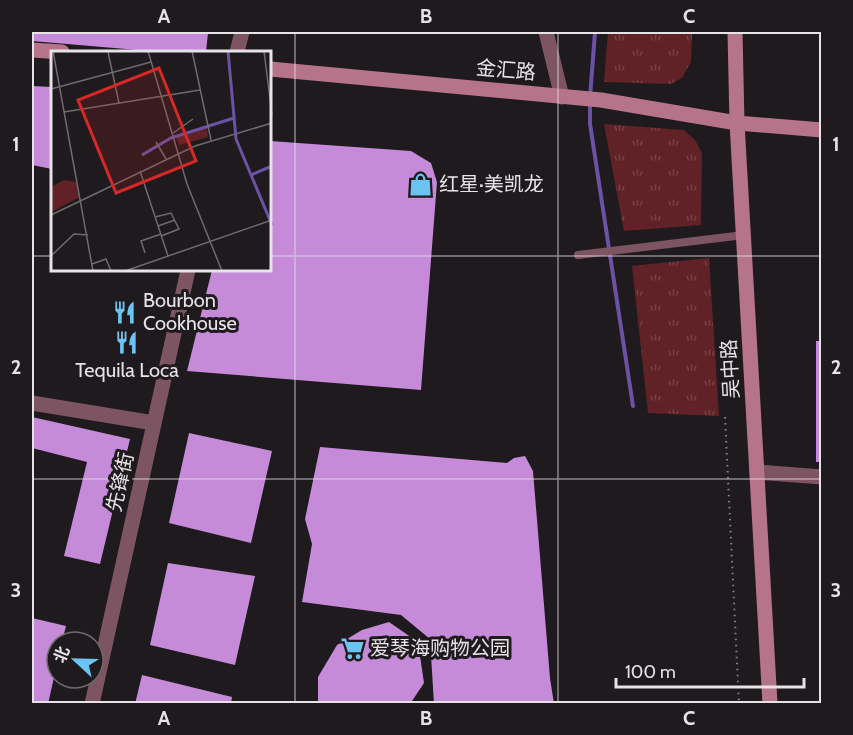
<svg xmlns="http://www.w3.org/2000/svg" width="853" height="735" font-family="Cabin,'Noto Sans SC',sans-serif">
<defs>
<pattern id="grass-tufts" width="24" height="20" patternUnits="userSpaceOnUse" patternTransform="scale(1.5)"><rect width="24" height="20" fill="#602226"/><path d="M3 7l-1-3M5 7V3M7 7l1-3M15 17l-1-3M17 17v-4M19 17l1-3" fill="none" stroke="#774245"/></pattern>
</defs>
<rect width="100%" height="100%" fill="#1f1a1d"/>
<path fill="url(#grass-tufts)" d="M608,32H692L691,62L682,78L671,84L604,82Z
M604,124L684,130L695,140L702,153L701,225L624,231Z
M709,258L719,416L648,413L632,266Z"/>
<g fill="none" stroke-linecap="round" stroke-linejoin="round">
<path stroke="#6c52a4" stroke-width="4" d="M590,97L595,32
M590,104V124L633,406"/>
</g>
<path fill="#c58bd9" d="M32,32H193L208,33L206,52H161L32,41Z
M32,86L52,87V169L32,165Z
M270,141L411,151L431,163L437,182L421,390L187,371L212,270H270Z
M816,341H822V462H816Z
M32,417L130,439L100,564L64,556L87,462L32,448Z
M189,433L272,451L251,543L169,523Z
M320,447L507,463L514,458L525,456L533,471L550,678L554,704H434L430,639L401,615L302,602L312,544L305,519Z
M168,563L255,576L235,665L150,645Z
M32,618L66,626L62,642H57V664L48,704H32Z
M389,622L418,642L424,683L410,704H318V677L337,645L362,630Z
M142,675L232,697L231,704H135Z"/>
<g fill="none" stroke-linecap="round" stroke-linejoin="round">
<path stroke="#898487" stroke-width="2" stroke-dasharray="1.5 4.5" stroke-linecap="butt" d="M725,417L739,704"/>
<path stroke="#7d5461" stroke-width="8" d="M578,255L744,235"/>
<path stroke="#7d5461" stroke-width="15" d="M546,32L562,97
M237,52L242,32
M32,403L154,423
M757,472L822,477
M92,704L188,270"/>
<path stroke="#b57489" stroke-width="15" d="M735,32L737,123L770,704
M32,50L62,52
M270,69L601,100L737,123L822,130"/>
</g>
<path fill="none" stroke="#e6e2e5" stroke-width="1.5" stroke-opacity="0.55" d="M295,32V704M558,32V704M32,256H52M270,256H822M32,479H822"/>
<defs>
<symbol id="shop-bare" viewBox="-9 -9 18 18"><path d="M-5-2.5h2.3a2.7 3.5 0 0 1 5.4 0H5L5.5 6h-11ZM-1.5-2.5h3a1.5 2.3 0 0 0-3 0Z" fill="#6bc3f2" stroke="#1f1a1d" stroke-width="2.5" paint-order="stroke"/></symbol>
<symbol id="restaurant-bare" viewBox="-9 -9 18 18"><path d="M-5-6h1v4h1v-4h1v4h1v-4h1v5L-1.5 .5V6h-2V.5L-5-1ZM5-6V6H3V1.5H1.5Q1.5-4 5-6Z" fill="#6bc3f2" stroke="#1f1a1d" stroke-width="2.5" paint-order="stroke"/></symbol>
<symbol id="supermarket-bare" viewBox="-9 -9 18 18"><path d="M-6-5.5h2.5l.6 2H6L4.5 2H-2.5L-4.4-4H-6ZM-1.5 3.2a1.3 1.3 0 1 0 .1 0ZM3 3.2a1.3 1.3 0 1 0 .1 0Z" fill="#6bc3f2" stroke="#1f1a1d" stroke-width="2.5" paint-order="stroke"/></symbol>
</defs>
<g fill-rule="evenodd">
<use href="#shop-bare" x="404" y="168" width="33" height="33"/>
<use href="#restaurant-bare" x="108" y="296" width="33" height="33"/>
<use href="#restaurant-bare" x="110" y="326" width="33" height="33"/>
<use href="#supermarket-bare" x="336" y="632" width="33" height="33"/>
</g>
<g text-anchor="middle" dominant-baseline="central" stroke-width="6" stroke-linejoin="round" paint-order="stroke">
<g font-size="20" fill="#e6e2e5" stroke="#1f1a1d">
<text transform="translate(506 70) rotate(5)">金汇路</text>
<text transform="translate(730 369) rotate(-93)">吴中路</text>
<text transform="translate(120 482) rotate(-77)">先锋街</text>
</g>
<g font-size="20" fill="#e6e2e5" stroke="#1f1a1d" text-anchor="start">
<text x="439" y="184">红星·美凯龙</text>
<text x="143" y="300">Bourbon<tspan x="143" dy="23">Cookhouse</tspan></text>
<text x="127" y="370" text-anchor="middle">Tequila Loca</text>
<text x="370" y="648">爱琴海购物公园</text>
</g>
</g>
<g transform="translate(51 51)">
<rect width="220" height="220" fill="#1f1a1d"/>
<path d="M156,77L157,86L128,94L125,86ZM13,129L26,131L29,146L0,161V136Z" fill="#602226"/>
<path fill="none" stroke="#6c52a4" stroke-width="3" d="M177,0L185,88L221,174M91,104L120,87L183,67M200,124L221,115"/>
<path fill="none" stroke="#6f6a6d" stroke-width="1.5" d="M2,0L42,220M97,0L136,133L171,220M141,0L160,89M213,0L221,64M57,1L68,52M0,38L100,11M13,61L149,39M122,82L142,68M105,91L115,108M89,120L117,205M0,164L144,95L221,72M104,166L120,162L128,178L110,185M107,175L124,169M94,202L90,190L110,183M0,205L23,183L37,184M41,213L55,208L60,220M74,220L221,169"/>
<path fill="#d62828" fill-opacity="0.15" stroke="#d62828" stroke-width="3" d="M108,17L145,110L65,142L27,49Z"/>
<rect width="220" height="220" fill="none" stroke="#e6e2e5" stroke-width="3"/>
</g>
<rect width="853" height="735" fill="none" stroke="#1f1a1d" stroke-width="66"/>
<g transform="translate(75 660) rotate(292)"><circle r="28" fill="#1f1a1d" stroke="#6f6a6d" stroke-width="1.5"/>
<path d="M0-4.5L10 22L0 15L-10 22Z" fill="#6bc3f2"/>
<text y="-9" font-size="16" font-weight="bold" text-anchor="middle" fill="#e6e2e5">北</text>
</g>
<path d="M616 678v9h188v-9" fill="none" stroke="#e6e2e5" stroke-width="3"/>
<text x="625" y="678" font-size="18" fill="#e6e2e5" stroke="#1f1a1d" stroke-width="4.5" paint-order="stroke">100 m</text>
<rect x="33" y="33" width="787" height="669" fill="none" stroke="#e6e2e5" stroke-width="2"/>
<g font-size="20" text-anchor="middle" font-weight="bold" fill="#e6e2e5">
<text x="164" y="23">A</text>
<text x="426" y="23">B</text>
<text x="689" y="23">C</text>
<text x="16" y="151">1</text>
<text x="836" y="151">1</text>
<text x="16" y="374">2</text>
<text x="836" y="374">2</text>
<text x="16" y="597">3</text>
<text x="836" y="597">3</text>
<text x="164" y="725">A</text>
<text x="426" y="725">B</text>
<text x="689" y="725">C</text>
</g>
</svg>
